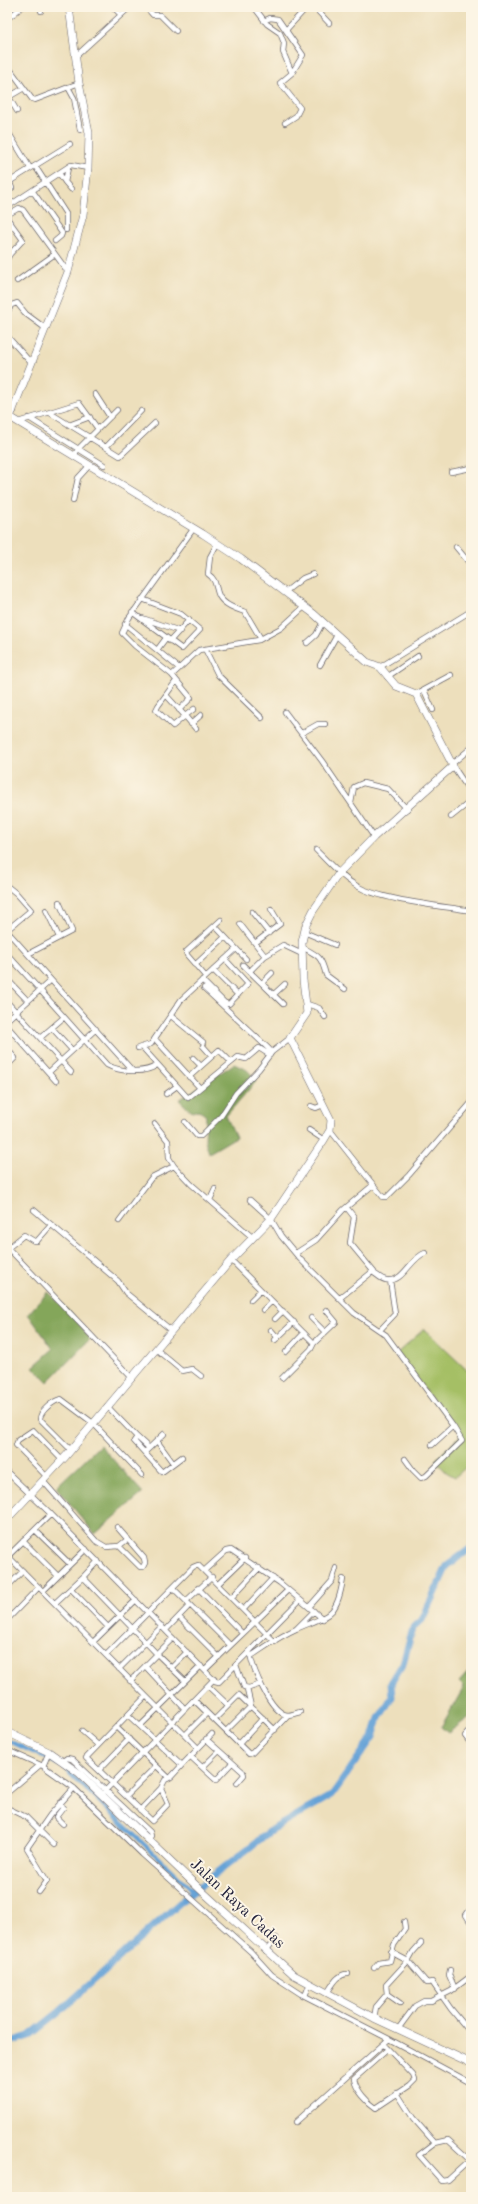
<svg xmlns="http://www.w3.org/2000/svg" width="478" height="2204" font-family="'Old Standard TT',serif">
<rect width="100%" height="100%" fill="#fcf5e5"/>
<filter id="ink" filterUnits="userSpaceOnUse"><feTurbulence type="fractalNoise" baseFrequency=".025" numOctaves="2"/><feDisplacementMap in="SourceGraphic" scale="8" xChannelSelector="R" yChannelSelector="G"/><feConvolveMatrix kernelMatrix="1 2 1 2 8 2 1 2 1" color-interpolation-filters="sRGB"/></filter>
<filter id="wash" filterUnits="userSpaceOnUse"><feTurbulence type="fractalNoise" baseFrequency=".012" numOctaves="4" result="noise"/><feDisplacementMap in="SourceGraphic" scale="16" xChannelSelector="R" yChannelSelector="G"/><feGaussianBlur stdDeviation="0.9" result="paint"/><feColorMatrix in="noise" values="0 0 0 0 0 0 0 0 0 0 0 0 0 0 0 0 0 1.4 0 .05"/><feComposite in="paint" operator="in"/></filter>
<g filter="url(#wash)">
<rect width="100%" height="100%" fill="#eddfbc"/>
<path fill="#a5bf65" stroke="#647050" d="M424,1329L471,1374V1463L455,1477L446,1472L435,1460L462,1434L428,1394L397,1353Z"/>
<path fill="#84a65a" stroke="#53644a" d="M234,1064L247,1070L257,1080L226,1116L236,1137L209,1153L205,1140L206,1116L199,1110L192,1112L179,1100Z
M48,1292L71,1313L90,1339L48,1382L33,1367L53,1349L28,1314Z
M100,1445L143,1493L95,1534L56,1487Z
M471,1669V1716L448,1733L441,1727L464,1687L459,1682Z"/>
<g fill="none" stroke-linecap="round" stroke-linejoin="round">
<path stroke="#66a3d7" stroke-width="4" d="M7,1740L62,1766L193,1891"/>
<path stroke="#66a3d7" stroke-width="7" d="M7,2043L29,2036L58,2013L185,1898L273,1829L332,1795L373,1737L379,1718L392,1697L391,1683L403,1663L413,1628L422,1620L447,1566L471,1548"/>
</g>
</g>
<g filter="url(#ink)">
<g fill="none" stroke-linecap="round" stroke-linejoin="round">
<defs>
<path id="street" d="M40,7L41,11
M113,7L121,15L130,7
M146,7L153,15H160L176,31
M254,7L267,24L280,33L284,43L283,52L292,73L280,83L300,108L296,116L285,123
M314,7L329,23
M7,19L22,7
M264,21L270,18L278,19L303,55L292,73
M286,30L307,7
M75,57L121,15
M7,65L32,99L35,100L79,83
M68,87L74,98L80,130
M7,94L17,111
M7,98L24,88
M7,130L30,168
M35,166L66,214V230
M59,173L65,182L68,168
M65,182L71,189
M12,188L10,183L12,180L70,144
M30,193H34L62,233L61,236L55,241
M7,207L71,165L88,168
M7,215L19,208L23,210L68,272
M7,218L23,240L10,254
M7,248L10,254L7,259
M17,281L55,254
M7,303L10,308L7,312
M9,306L17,303L26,314L45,328
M7,336L32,364
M95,394L110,417
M7,403L14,411
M50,413L120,456L155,423
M29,418L104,465
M18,422L79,403L98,429
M69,425L90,417
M106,447L141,411
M74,456L78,449L117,410
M451,472L471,468
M471,487L469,493L471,495
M73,501L78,478L89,466
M217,544L210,557L208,574C217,580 215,587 219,596C224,605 236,609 245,612L261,639
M456,547L471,565
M285,592L303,578L313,574
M132,612L182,649L200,630L181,614L142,599
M142,618L180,631
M125,624L179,668
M170,641L189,620
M307,643L316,635L323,622
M205,649L218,675L262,718
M157,650L166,638
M320,665L337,635
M380,667L471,611
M172,675L199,650L259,640L281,628L304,607
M387,677L418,656
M424,690L433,710
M416,694L451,675
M166,695L185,716L173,726L156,710L158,706L176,681
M194,709L185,716L196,729
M179,710L191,698L172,675L135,646L122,633L129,618L194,528
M285,712L322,761L374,837
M191,724L201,715
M302,733L318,724H325
M453,763L471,748
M453,766L471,793
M351,803L354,787L363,783L388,789L407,809
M451,817L471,801
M316,850C329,863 341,877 357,886C380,900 442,906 471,911
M7,886L17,894L31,910L7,930
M46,910L59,937
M252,912L269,933
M240,924L265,956
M215,926L246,959
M7,931L51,980
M304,932L335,945
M255,943L280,924L271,909
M302,947C319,956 321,956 326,975L345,989
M7,954L40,990L7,1020
M28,954L72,931L59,902
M195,965L225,937
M243,965L283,1004
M213,970L238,995
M250,971L265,956L283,945L302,954
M206,977L187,955L186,952L221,920
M7,979L28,1001
M202,980L225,1003L229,1004L248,984L225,959
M262,983L272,973
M204,988L269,1049L272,1052L290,1038
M273,995L285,984
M8,1003L40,1038
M307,1004L319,1008L325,1017
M171,1016L203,1042
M63,1018L40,1038L61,1061L96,1029
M7,1026L56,1081
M52,1028L72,1050
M155,1039L200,1088
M203,1046L212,1056
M142,1047L188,1098L238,1057L246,1059L259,1048L270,1055
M138,1048L151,1044L181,1000L236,949
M7,1049L15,1058L7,1066
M193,1058L201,1066
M132,1070L51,980L40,990L107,1065C120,1072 145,1074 157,1065
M49,1072L61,1061L71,1072
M189,1077L219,1050L230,1061
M166,1094L177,1086
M311,1106L316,1108L323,1105
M185,1122L197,1136H201L221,1116L236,1093L259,1069L272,1052
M155,1124L168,1141L169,1158L174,1166
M309,1130L324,1140
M330,1130L383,1197H387L409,1175L471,1103
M210,1200L215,1189
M250,1200L271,1219L281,1236L300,1259L354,1313L386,1335L453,1426L432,1445
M347,1208L354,1217L350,1243L374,1272
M34,1210L118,1281L126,1293L171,1330
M119,1221L152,1177L174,1166L191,1184L252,1237
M7,1247L132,1378
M8,1248L24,1235L34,1241H37L51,1225
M296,1253L316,1240L343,1210L373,1185
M231,1260L314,1343L311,1349L282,1378
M340,1298L372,1272C377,1274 380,1279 386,1280C403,1284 410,1258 425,1253
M251,1300L261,1290
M263,1310L272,1301
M311,1318L325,1332
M275,1319L283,1311
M271,1330L278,1338
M380,1330L395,1314L390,1280
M275,1340L294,1322
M314,1343L336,1322L326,1310
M157,1350L182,1371L192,1369L201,1376
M286,1352L304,1333
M107,1406L137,1437L134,1441L162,1472L182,1457
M137,1437L149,1448
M157,1441L173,1463
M71,1450L40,1419C40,1411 53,1401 61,1399L93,1423L142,1475
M145,1452L164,1434
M405,1459L413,1470L421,1478L426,1476L462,1441L453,1426
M7,1472L51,1514L215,1681L219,1682L300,1600
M47,1477L16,1445L18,1440L33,1430L62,1460
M43,1481L96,1541L106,1547L119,1546L140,1567H143L145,1563L144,1558L117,1527
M35,1530L70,1564
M23,1541L58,1576
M119,1546L128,1539
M7,1555L146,1696
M8,1556L51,1514
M98,1561L83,1577L157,1654L130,1681
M205,1570L226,1551L231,1550L280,1583L323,1619
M218,1584L245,1558
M7,1587L23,1571
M173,1588L186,1601L212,1577
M198,1588L242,1633
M71,1589L108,1627
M43,1591L86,1549
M232,1597L259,1568
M186,1601L230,1645
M55,1603L83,1577
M309,1607L332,1581L336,1568
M244,1609L273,1578
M179,1617L219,1657
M7,1620L39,1587
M297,1628L314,1611
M166,1630L190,1605
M173,1638L157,1654L185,1681
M93,1642L136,1600
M250,1654C253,1669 270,1712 287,1715C291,1715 296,1713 300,1712
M106,1655L193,1567L198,1565L275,1642
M251,1656C265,1647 280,1636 296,1629C328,1615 337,1618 343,1579
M236,1665L244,1687L249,1688L261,1684
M145,1666L185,1709
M171,1668L187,1652
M119,1669L162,1626
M205,1670L288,1590
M209,1687L228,1705
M195,1701L249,1754L252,1753L288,1715
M128,1715L182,1765L212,1734
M214,1720L239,1695L275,1730
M140,1726L201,1666
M116,1727L169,1778
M471,1729L465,1736L471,1744
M82,1731L98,1745
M226,1731L251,1706L247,1689
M185,1735L207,1713
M206,1739L243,1772L244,1775L237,1783
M239,1744L263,1718
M7,1750L43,1766L74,1788L142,1854L251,1952L272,1975L301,1994L389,2039
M190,1756L216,1780L232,1763
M63,1761L67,1758L72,1759L150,1832L151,1836L147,1840
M182,1765L171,1777L165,1780L161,1788L168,1804L152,1821L86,1758L146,1696L198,1748
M43,1766L49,1752
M203,1767L219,1751
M99,1770L129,1739
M7,1793L40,1765
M101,1795L214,1679
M126,1796L156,1766
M60,1803L63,1808L56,1817L63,1824
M7,1808L26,1817L54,1845
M140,1810L161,1788
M39,1892L47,1881L27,1848L50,1815L74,1788
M471,1908L466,1915L471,1923
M266,1951L276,1938
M391,1952L408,1961L427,1983L432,1982L451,2009L471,2033
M374,1968L378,1963L390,1961L394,1945L405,1929L404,1922
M450,1970L449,1975L455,1989
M327,1993C332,1986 338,1973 348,1974
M387,1994L400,2003
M305,1996L310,1983
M374,2018L376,2007L387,1994L386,1985L408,1961L413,1952L421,1943
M398,2029L415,2006L424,2001H431L451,1991L471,1976
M384,2045L388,2049L413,2075L415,2080L409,2086L376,2108C367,2102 356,2090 354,2079L388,2049
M397,2093L413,2118L435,2143L448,2140L471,2161
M296,2122L389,2039L471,2083
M435,2143L419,2155L442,2181L448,2180L470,2160"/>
<path id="secondary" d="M7,1519L66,1456L231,1260L271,1219L324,1140L330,1130L331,1120L290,1038L307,1013L303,980L302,942L306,925L313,911L339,873L374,837L453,766L416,694L396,686L380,667L367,662L314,614L241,559L203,534L10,417L68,272L83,215L88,168L89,133L79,83L69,7
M7,1732L49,1752L79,1773L203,1892L294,1975L374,2018L471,2063"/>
</defs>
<use href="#street" stroke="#696468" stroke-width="6"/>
<use href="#secondary" stroke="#696468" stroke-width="8"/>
<use href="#street" stroke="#fff" stroke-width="4.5"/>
<use href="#secondary" stroke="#fff" stroke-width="7"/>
</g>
</g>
<g text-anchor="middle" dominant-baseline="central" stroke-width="4" stroke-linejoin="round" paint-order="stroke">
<g font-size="16" fill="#22223b" stroke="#fcf5e5">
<text transform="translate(237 1904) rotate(43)">Jalan Raya Cadas</text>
</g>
</g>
<rect width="478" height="2204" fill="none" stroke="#fcf5e5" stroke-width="24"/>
</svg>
